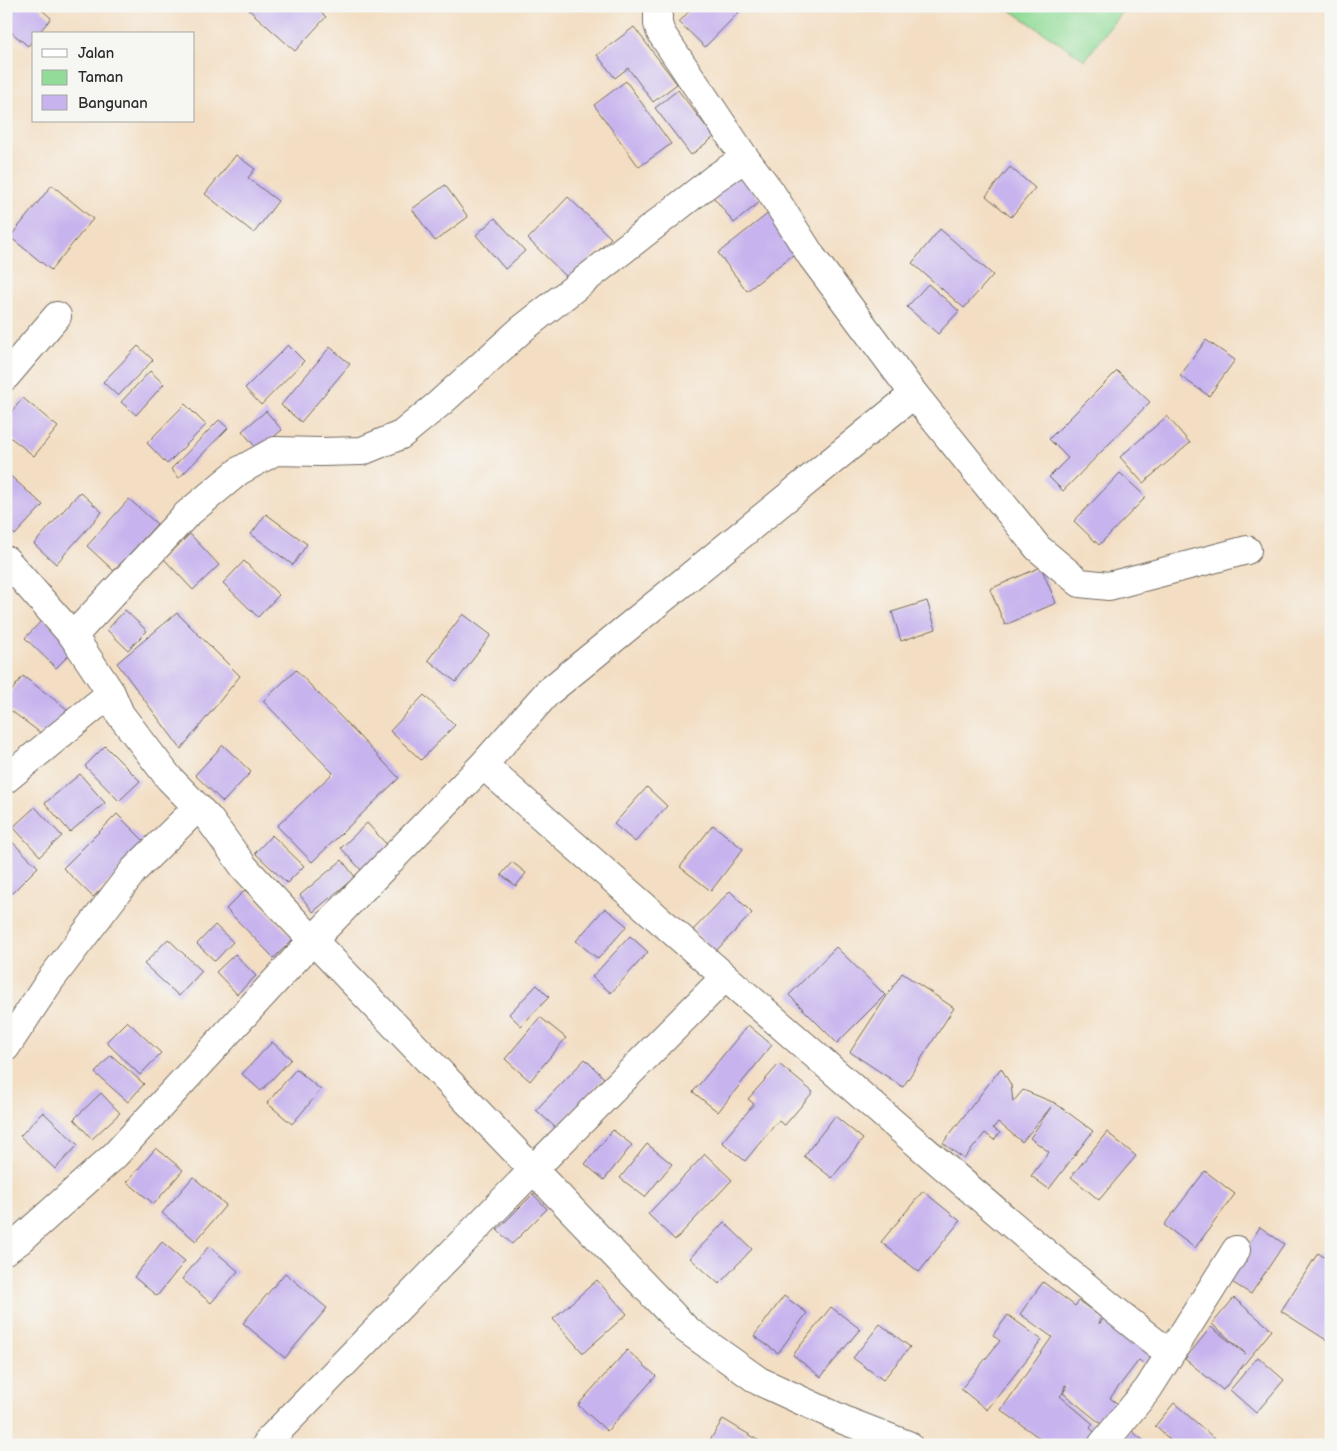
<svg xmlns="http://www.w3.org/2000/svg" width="1337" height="1451" font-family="'Balsamiq Sans',sans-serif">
<rect width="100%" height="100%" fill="#f6f6f2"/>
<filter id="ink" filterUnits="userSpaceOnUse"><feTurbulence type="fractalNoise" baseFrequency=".02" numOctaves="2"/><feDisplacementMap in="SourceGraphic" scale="10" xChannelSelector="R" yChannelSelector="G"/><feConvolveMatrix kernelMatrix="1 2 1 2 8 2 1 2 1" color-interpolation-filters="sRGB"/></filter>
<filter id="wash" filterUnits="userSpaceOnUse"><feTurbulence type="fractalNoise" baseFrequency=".0096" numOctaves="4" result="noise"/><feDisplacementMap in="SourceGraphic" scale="20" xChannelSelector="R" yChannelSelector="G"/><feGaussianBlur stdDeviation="1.12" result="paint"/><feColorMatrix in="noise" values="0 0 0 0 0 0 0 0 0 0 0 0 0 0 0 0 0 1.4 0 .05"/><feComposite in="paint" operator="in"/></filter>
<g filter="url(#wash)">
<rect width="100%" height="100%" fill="#f3dec3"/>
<path fill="#91dc98" stroke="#5e8462" d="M1004,6H1126L1085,60Z"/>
<g id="blocks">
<path fill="#c7b4ee" d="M11,6H37L51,18L38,34H34V39L28,46L6,28V12Z
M253,6H314L326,17L295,51L249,10Z
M694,6H733L739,12L705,47L679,22Z
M634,27L677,84L653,102L628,68L615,78L597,55Z
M626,81L671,144L639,167L594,105Z
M678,90L714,137L691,155L655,108Z
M236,155L255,169L248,178L278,201L254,233L205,194Z
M1010,167L1035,188L1011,217L986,196Z
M738,173L761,201L734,223L711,194Z
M52,185L93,219L51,270L10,237Z
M445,185L468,217L435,241L412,209Z
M568,197L611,238L570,280L528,239Z
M770,212L799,250L747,291L718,253Z
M495,218L525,251L505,269L476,235Z
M940,229L993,275L964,308L912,263Z
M928,284L959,311L938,334L907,307Z
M1206,340L1235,360L1209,396L1180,376Z
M288,345L304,361L261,405L245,388Z
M138,346L153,360L118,396L103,382Z
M330,347L350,364L301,422L281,405Z
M150,371L164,384L136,415L121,402Z
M1117,371L1150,402L1063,491L1049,477L1068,458L1049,439Z
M23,398L58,427L34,456L6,434V418Z
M185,404L206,425L167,464L147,443Z
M266,411L282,430L258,450L242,431Z
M1167,416L1190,443L1143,483L1120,457Z
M219,420L228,428L179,478L171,469Z
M6,472L43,505L15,535L6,526Z
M1120,473L1146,497L1099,545L1074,521Z
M80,492L102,512L56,564L34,544Z
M129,499L157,524L114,571L87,546Z
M266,514L307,544L293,565L251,534Z
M190,534L219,565L193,590L164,559Z
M244,561L279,595L258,617L223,583Z
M1041,567L1056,603L1005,625L990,589Z
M927,601L936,629L901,641L892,612Z
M125,610L147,631L128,650L107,630Z
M177,613L240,676L181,749L117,663Z
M463,614L491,635L456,682L428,660Z
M44,618L75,649L56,668L25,638Z
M296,670L399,778L312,862L277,826L333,773L263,701Z
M23,676L67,709L46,737L6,707V698Z
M424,695L455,725L421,760L390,731Z
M223,745L251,772L223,802L195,775Z
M105,746L140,781L119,801L85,766Z
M80,774L105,803L70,832L45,803Z
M647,787L667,806L635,842L614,824Z
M35,807L62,836L40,856L13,827Z
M117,814L147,844L93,897L63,868Z
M367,823L389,847L362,871L341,848Z
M713,825L743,849L711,891L680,867Z
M272,835L304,866L287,883L255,853Z
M6,836L38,867L10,895L6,891Z
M342,860L355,877L313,912L300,895Z
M512,862L526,873L516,886L501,875Z
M245,890L293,939L274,958L226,909Z
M730,891L752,913L715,952L693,930Z
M605,908L627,926L598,959L576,941Z
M215,925L233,942L215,961L197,944Z
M630,936L648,952L611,993L592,977Z
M168,939L202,971L179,996L144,964Z
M836,947L885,995L837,1043L789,995Z
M235,954L256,976L237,994L216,972Z
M902,973L954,1008L903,1087L850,1052Z
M537,985L549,997L521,1026L509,1014Z
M540,1017L566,1038L530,1081L505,1059Z
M127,1021L161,1053L140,1075L106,1042Z
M748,1025L772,1045L718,1112L693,1092Z
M272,1042L291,1059L261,1091L242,1074Z
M111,1055L144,1084L128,1102L95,1073Z
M585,1059L604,1078L556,1128L536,1110Z
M779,1064L813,1092L785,1125L778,1121L745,1161L722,1142L754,1104L748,1099Z
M1001,1068L1011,1085L1013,1102L1023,1090L1055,1103L1093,1131L1049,1189L1031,1176L1049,1152L1030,1138L1051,1107L1022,1142L998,1122L993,1128L1000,1133L994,1140L985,1133L964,1159L943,1143Z
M296,1069L321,1090L292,1124L267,1103Z
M101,1093L120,1113L92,1139L74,1119Z
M43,1112L78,1145L55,1169L20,1136Z
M835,1116L863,1139L832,1178L804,1156Z
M613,1130L632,1145L604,1180L585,1164Z
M1107,1132L1136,1156L1099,1200L1071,1177Z
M647,1144L672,1164L645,1197L620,1178Z
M156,1148L183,1170L154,1204L127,1182Z
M705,1154L732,1180L675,1240L648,1214Z
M1205,1171L1235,1194L1195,1248L1164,1225Z
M193,1177L226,1205L196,1241L162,1213Z
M923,1191L960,1221L919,1272L881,1242Z
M533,1194L547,1209L512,1244L497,1230Z
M724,1222L752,1249L719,1284L690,1258Z
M1260,1227L1284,1244L1251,1294L1227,1279Z
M162,1242L185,1261L157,1296L134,1277Z
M209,1246L238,1271L211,1303L182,1279Z
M1318,1253L1331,1262V1343L1281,1311Z
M285,1273L327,1308L285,1358L243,1323Z
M597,1280L627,1314L583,1353L553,1319Z
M1043,1282L1075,1306L1079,1301L1101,1317L1099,1324L1112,1309L1159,1351L1146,1366L1139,1360L1110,1398L1129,1412L1106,1428L1063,1393L1067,1386L1065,1385L1063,1393L1060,1396L1093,1424L1090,1428L1104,1442L1102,1445H1049L1001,1410L1052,1337L1020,1314Z
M784,1296L807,1313L778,1353L754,1336Z
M1234,1298L1272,1330L1223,1390L1185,1359L1211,1327L1246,1354L1212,1324Z
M831,1307L860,1329L821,1377L793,1355Z
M1008,1315L1042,1340L987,1410L961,1389L1000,1341L993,1335Z
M880,1324L910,1347L883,1380L853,1358Z
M627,1350L656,1376L607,1431L578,1405Z
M1258,1357L1284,1380L1256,1413L1230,1390Z
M1174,1403L1222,1445H1176L1155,1426Z
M723,1419L763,1443V1445H707Z
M1131,1430L1148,1445H1119Z"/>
</g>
</g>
<g filter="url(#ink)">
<use href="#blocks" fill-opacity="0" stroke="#716a60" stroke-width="1"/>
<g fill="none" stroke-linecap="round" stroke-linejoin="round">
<defs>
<path id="minor" d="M658,6V24L661,33L745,158
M6,376L57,316
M6,560L73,636L111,693L120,714L169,778L209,819L244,867L282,908L686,1329L759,1381L846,1421L908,1445
M73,636L186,515L239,471L275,451L320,452L362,451L401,435L440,403L522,329L715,178L745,158L770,191L812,257L914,394L1038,548L1080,583L1109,586L1247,550
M483,765C619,884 754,1003 891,1121C983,1200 1074,1279 1170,1354
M6,779L111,693
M6,1047L51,979L134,870L198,807
M6,1250L19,1241L115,1155L313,940L483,765L547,693L914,394
M266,1445L271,1438L533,1170L725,977
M1102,1445L1148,1389L1236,1250"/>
</defs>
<use href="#minor" stroke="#716a60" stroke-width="30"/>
<use href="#minor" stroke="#fff" stroke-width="28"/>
</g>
</g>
<rect width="1337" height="1451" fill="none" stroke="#f6f6f2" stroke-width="25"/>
<rect x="32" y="32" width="162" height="90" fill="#f6f6f2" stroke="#a5a5a2"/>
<rect x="42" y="49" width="25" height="8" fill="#ffffff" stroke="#a5a5a2"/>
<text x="78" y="58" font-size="15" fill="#2b2b2b">Jalan</text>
<rect x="42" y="70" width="25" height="15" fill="#91dc98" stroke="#a5a5a2"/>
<text x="78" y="82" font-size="15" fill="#2b2b2b">Taman</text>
<rect x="42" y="95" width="25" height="15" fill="#c7b4ee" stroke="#a5a5a2"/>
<text x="78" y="108" font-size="15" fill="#2b2b2b">Bangunan</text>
</svg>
